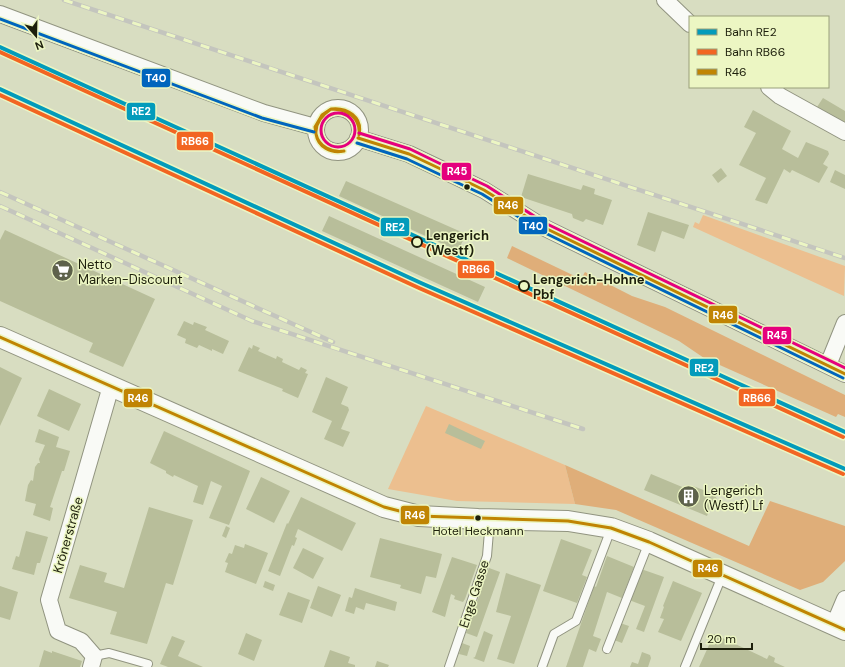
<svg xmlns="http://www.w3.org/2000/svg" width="845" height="667" font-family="'DM Sans',sans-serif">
<rect width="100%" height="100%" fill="#d8ddc1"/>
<path fill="#ecbf8f" d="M703,215L845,266L844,296L693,227L695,222L699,224Z
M426,406L565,465L575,504L457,501L388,489Z"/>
<path fill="#dfae79" d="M512,246L581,279L585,272L632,296L665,307L845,395V417L838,414L836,417L704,358L679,341L507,258Z
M565,465L749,546L770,501L845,526V561L823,582L800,590L616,510L575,504Z"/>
<path fill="#b8be9a" d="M823,98L845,111V124L817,107Z
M753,110L791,131L782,149L798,158L806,142L828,151L829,154L823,164L828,167L819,183L792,170L790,173L784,169L767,204L755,200L766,178L739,165L756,133L744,127Z
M721,168L727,176L718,183L712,175Z
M835,170L845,175V189L830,182Z
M528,174L581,190L583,185L595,189L594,194L612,200L603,225L586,219L583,222L573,218L572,214L521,197Z
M346,181L466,234L458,251L339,196Z
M648,212L689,225L684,239L662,231L655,252L637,245Z
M329,216L485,287L478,302L322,231Z
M5,230L155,299L123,367L89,352L93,343L0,301V240Z
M184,321L193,325L194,322L207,327L205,330L229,341L223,354L212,349V351L199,345L197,348L185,343L186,339L177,335Z
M253,345L260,348L258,351L276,359L277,356L283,359L282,362L299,370L301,367L307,370L305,373L308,374L298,398L282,391L283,389L238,371L249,347L252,349Z
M0,367L22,378L0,426Z
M326,377L348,387L341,404L348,407L349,410L341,429L350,432L343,447L324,439L332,421L312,412Z
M49,389L81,404L69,431L37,416Z
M449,424L485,441L481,449L445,433Z
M39,429L59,437L56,447L70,451L64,471H62L50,507L53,508L50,521L33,515L36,504L25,501L28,485L31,480L33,481L35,467L38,463H40L39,459L45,445L35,442Z
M164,431L250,471L229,525L209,518L222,486L211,481L203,505L193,502L198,486L174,475L173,477L166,473V471L150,463Z
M651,474L687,489L693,486L714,494L717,499L712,509L710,508L707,516L644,490Z
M261,477L290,491L274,523L246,509Z
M301,497L356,523L342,551L298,529L295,537L297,538L294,546L292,545L280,576L268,571L287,523L288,524Z
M149,507L193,520L173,585L166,583L147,644L110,634L117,612L69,598L80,565L107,573L104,582L124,588Z
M226,526L230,528L226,538L222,536Z
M26,531L48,537L40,563H37L34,575L12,569L16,556L19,557Z
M380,538L442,554L436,578L426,576L421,594L400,588L401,585L370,577Z
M561,539L592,550L582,575L587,577L577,603L543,591Z
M245,544L268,553L256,584L225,572L228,563L225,562L229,553L232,554L235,545L244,548Z
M303,548L324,558L313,579L293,568Z
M607,556L634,567L622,598L607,592L593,636L601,639L596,652L589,649L583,667H566L594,586L596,587Z
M452,557L477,565L465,599L463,602L454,599L455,596L451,594L445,617L432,612Z
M489,568L500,572L477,637L466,633Z
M641,569L664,577L644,632L636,629L645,606L629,600Z
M506,573L541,585L514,664L497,659L511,616L496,612Z
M265,581L275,585L273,591L263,587Z
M673,581L702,593L681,641L658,632L664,619L660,618L664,607L663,606Z
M0,586L18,592L10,620L0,617Z
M318,586L341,595L332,617L310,608Z
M355,588L397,602L395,611L366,603L364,610L356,607L354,614L345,611L349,597L352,598Z
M288,592L310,600L302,623L279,615Z
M620,623L629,626L622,643L614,640Z
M484,631L493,635L484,662L473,658L475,657Z
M246,633L262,640L254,661L238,654Z
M714,634L767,659L769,655L775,658L774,662L785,667H699Z
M172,636L185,641L178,656L203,667H168L160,664Z
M462,643L470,646L467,656L459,654Z
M44,650L52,653V651L82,661L80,667H39Z
M330,650L350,657L348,663L355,665V667H324Z
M642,652L650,655L651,658L648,667H630L632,662L638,664Z
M377,661L389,665L388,667H375Z"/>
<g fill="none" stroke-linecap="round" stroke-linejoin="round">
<defs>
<path id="service" d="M607,649L649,542
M94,656L109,653L148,664
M449,667L487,556L490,519
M542,667L554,634L576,621L611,529
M685,667L722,576"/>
<path id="minor" d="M665,0L690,24
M0,14L264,113L315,127
M769,87L780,96L845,132
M316 130a22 22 0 1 1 44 0a22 22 0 1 1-44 0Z
M358,138L409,154L447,172L484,190L543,227L845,374
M828,365L845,323
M834,625L845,599
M91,667L94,656L81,641L58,631L49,600L111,386"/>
<path id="tertiary" d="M0,337L384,507L419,516L478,519L568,521L611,528L649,542L845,630"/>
</defs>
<use href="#service" stroke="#919480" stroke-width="10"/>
<use href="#minor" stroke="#919480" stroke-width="18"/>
<use href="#tertiary" stroke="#919480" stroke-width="22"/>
<use href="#service" stroke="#f9faf6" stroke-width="8"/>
<use href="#minor" stroke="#f9faf6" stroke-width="16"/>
<use href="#tertiary" stroke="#f9faf6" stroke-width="20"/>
<defs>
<path id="rail" d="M64,0L845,258
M0,192L333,342
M0,206L252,321L583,429"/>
</defs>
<use href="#rail" stroke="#c4c5be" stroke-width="4.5"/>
<use href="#rail" stroke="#ecf6c3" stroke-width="3" stroke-dasharray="9" stroke-linecap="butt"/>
<defs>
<path id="bus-1" d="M331,109C347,107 363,117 359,135
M331,109C347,109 361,118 359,135
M316,134C319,147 332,153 344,151
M316,134C318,147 331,154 344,151
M316,134L315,127L322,115L331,109
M316,134C315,123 322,115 331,109
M358,138L409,154L447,172L484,190L543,227L845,374
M0,337L384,507L419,516L568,521L611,528L649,542L845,630"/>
<path id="bus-2" d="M0,19L262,118L314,132
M357,143L407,159L445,177L482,194L541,231L843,378"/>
<path id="bus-3" d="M321 130a17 17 0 1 1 34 0a17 17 0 1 1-34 0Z
M359,133L410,149L449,168L487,186L545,223L845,368"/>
</defs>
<use href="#bus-1" stroke="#ecf6c3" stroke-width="6"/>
<use href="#bus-2" stroke="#ecf6c3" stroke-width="6"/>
<use href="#bus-3" stroke="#ecf6c3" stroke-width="6"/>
<use href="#bus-1" stroke="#c08403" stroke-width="3"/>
<use href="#bus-2" stroke="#0065bd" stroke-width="3"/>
<use href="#bus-3" stroke="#e5007d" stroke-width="3"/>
<defs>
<path id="rail-1" d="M0,47L845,432
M0,89L421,283L845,469"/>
<path id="rail-2" d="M0,52L843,437
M0,95L419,288L843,474"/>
</defs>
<use href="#rail-1" stroke="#ecf6c3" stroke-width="7"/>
<use href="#rail-2" stroke="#ecf6c3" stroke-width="7"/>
<use href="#rail-1" stroke="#039bbb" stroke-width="4"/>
<use href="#rail-2" stroke="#f26522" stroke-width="4"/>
</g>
<defs>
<symbol id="supermarket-disc" viewBox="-11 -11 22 22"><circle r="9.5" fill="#5e624b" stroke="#ecf6c3"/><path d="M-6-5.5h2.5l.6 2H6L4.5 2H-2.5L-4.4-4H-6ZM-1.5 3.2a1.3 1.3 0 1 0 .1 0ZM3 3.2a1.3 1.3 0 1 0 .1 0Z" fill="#fff"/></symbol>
<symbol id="building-disc" viewBox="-11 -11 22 22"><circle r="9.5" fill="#5e624b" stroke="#ecf6c3"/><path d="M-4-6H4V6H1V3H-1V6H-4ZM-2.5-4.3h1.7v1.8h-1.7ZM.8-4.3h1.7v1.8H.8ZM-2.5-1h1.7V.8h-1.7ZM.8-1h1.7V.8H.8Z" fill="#fff"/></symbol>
</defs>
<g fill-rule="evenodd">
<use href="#supermarket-disc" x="50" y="258" width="25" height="25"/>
<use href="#building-disc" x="676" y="484" width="25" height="25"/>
</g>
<g fill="#1d1f0c" stroke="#ecf6c3" stroke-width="1.5">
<circle cx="467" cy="187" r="3.5"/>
<circle cx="478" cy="518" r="3.5"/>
</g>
<g fill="#ecf6c3" stroke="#1d1f0c" stroke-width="2">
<circle cx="417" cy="242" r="5"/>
<circle cx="524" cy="286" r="5"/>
</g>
<g text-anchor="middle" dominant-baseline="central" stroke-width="3" stroke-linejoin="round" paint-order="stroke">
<g font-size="12" fill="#1d1f0c" stroke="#ecf6c3">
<text x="478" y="531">Hotel Heckmann</text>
</g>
<g font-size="13" font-weight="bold" fill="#1d1f0c" stroke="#ecf6c3" text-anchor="start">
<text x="426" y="235">Lengerich<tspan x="426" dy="15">(Westf)</tspan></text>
<text x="533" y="279">Lengerich-Hohne<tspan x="533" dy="15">Pbf</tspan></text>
</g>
<g font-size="13" fill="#1d1f0c" stroke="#ecf6c3" text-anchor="start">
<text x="78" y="264">Netto<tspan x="78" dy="15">Marken-Discount</tspan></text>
<text x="704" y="490">Lengerich<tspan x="704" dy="15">(Westf) Lf</tspan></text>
</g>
<g font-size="13" fill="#1d1f0c" stroke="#ecf6c3">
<text transform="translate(68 535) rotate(-74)">Krönerstraße</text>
<text transform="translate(474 594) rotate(-72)">Enge Gasse</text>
</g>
</g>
<g stroke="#ecf6c3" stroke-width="1.5">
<rect x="141" y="68" width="30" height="20" rx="4" fill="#0065bd"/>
<rect x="126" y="102" width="30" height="19" rx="4" fill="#039bbb"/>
<rect x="176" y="131" width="38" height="20" rx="4" fill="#f26522"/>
<rect x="441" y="162" width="31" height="19" rx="4" fill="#e5007d"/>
<rect x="493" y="196" width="31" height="19" rx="4" fill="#c08403"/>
<rect x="518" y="216" width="30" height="19" rx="4" fill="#0065bd"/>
<rect x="380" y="217" width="30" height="20" rx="4" fill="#039bbb"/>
<rect x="457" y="260" width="38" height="19" rx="4" fill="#f26522"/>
<rect x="708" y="305" width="30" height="19" rx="4" fill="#c08403"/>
<rect x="762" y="326" width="30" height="19" rx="4" fill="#e5007d"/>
<rect x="689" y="358" width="30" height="19" rx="4" fill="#039bbb"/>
<rect x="738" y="388" width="38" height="19" rx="4" fill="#f26522"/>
<rect x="123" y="388" width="30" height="20" rx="4" fill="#c08403"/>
<rect x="400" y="505" width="30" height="20" rx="4" fill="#c08403"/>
<rect x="692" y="559" width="31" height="19" rx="4" fill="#c08403"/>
</g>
<g font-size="11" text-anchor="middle" font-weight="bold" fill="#fff">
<text x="156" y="82">T40</text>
<text x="141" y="115">RE2</text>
<text x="195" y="145">RB66</text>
<text x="457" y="175">R45</text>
<text x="508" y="209">R46</text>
<text x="533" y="230">T40</text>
<text x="395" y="231">RE2</text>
<text x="476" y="273">RB66</text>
<text x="723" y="319">R46</text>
<text x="777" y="339">R45</text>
<text x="704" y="372">RE2</text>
<text x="757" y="402">RB66</text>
<text x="138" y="402">R46</text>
<text x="415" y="519">R46</text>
<text x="708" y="572">R46</text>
</g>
<rect x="689" y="16" width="140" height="72" fill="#ecf6c3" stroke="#99a07a"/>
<rect x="697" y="29" width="20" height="6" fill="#039bbb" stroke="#99a07a"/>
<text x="725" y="36" font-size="12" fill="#1d1f0c">Bahn RE2</text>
<rect x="697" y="49" width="20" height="6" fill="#f26522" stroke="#99a07a"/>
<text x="725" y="56" font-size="12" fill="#1d1f0c">Bahn RB66</text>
<rect x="697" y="69" width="20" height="6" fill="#c08403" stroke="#99a07a"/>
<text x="725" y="76" font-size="12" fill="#1d1f0c">R46</text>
<g transform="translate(36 36) rotate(160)" stroke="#ecf6c3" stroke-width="3" paint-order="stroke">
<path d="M0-3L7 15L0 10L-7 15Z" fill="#1d1f0c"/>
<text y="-6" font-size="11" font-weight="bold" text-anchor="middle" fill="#1d1f0c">N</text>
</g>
<path d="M701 643v6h51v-6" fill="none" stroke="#1d1f0c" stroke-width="2"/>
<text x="707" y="643" font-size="12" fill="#1d1f0c" stroke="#ecf6c3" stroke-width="3" paint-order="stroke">20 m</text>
</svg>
